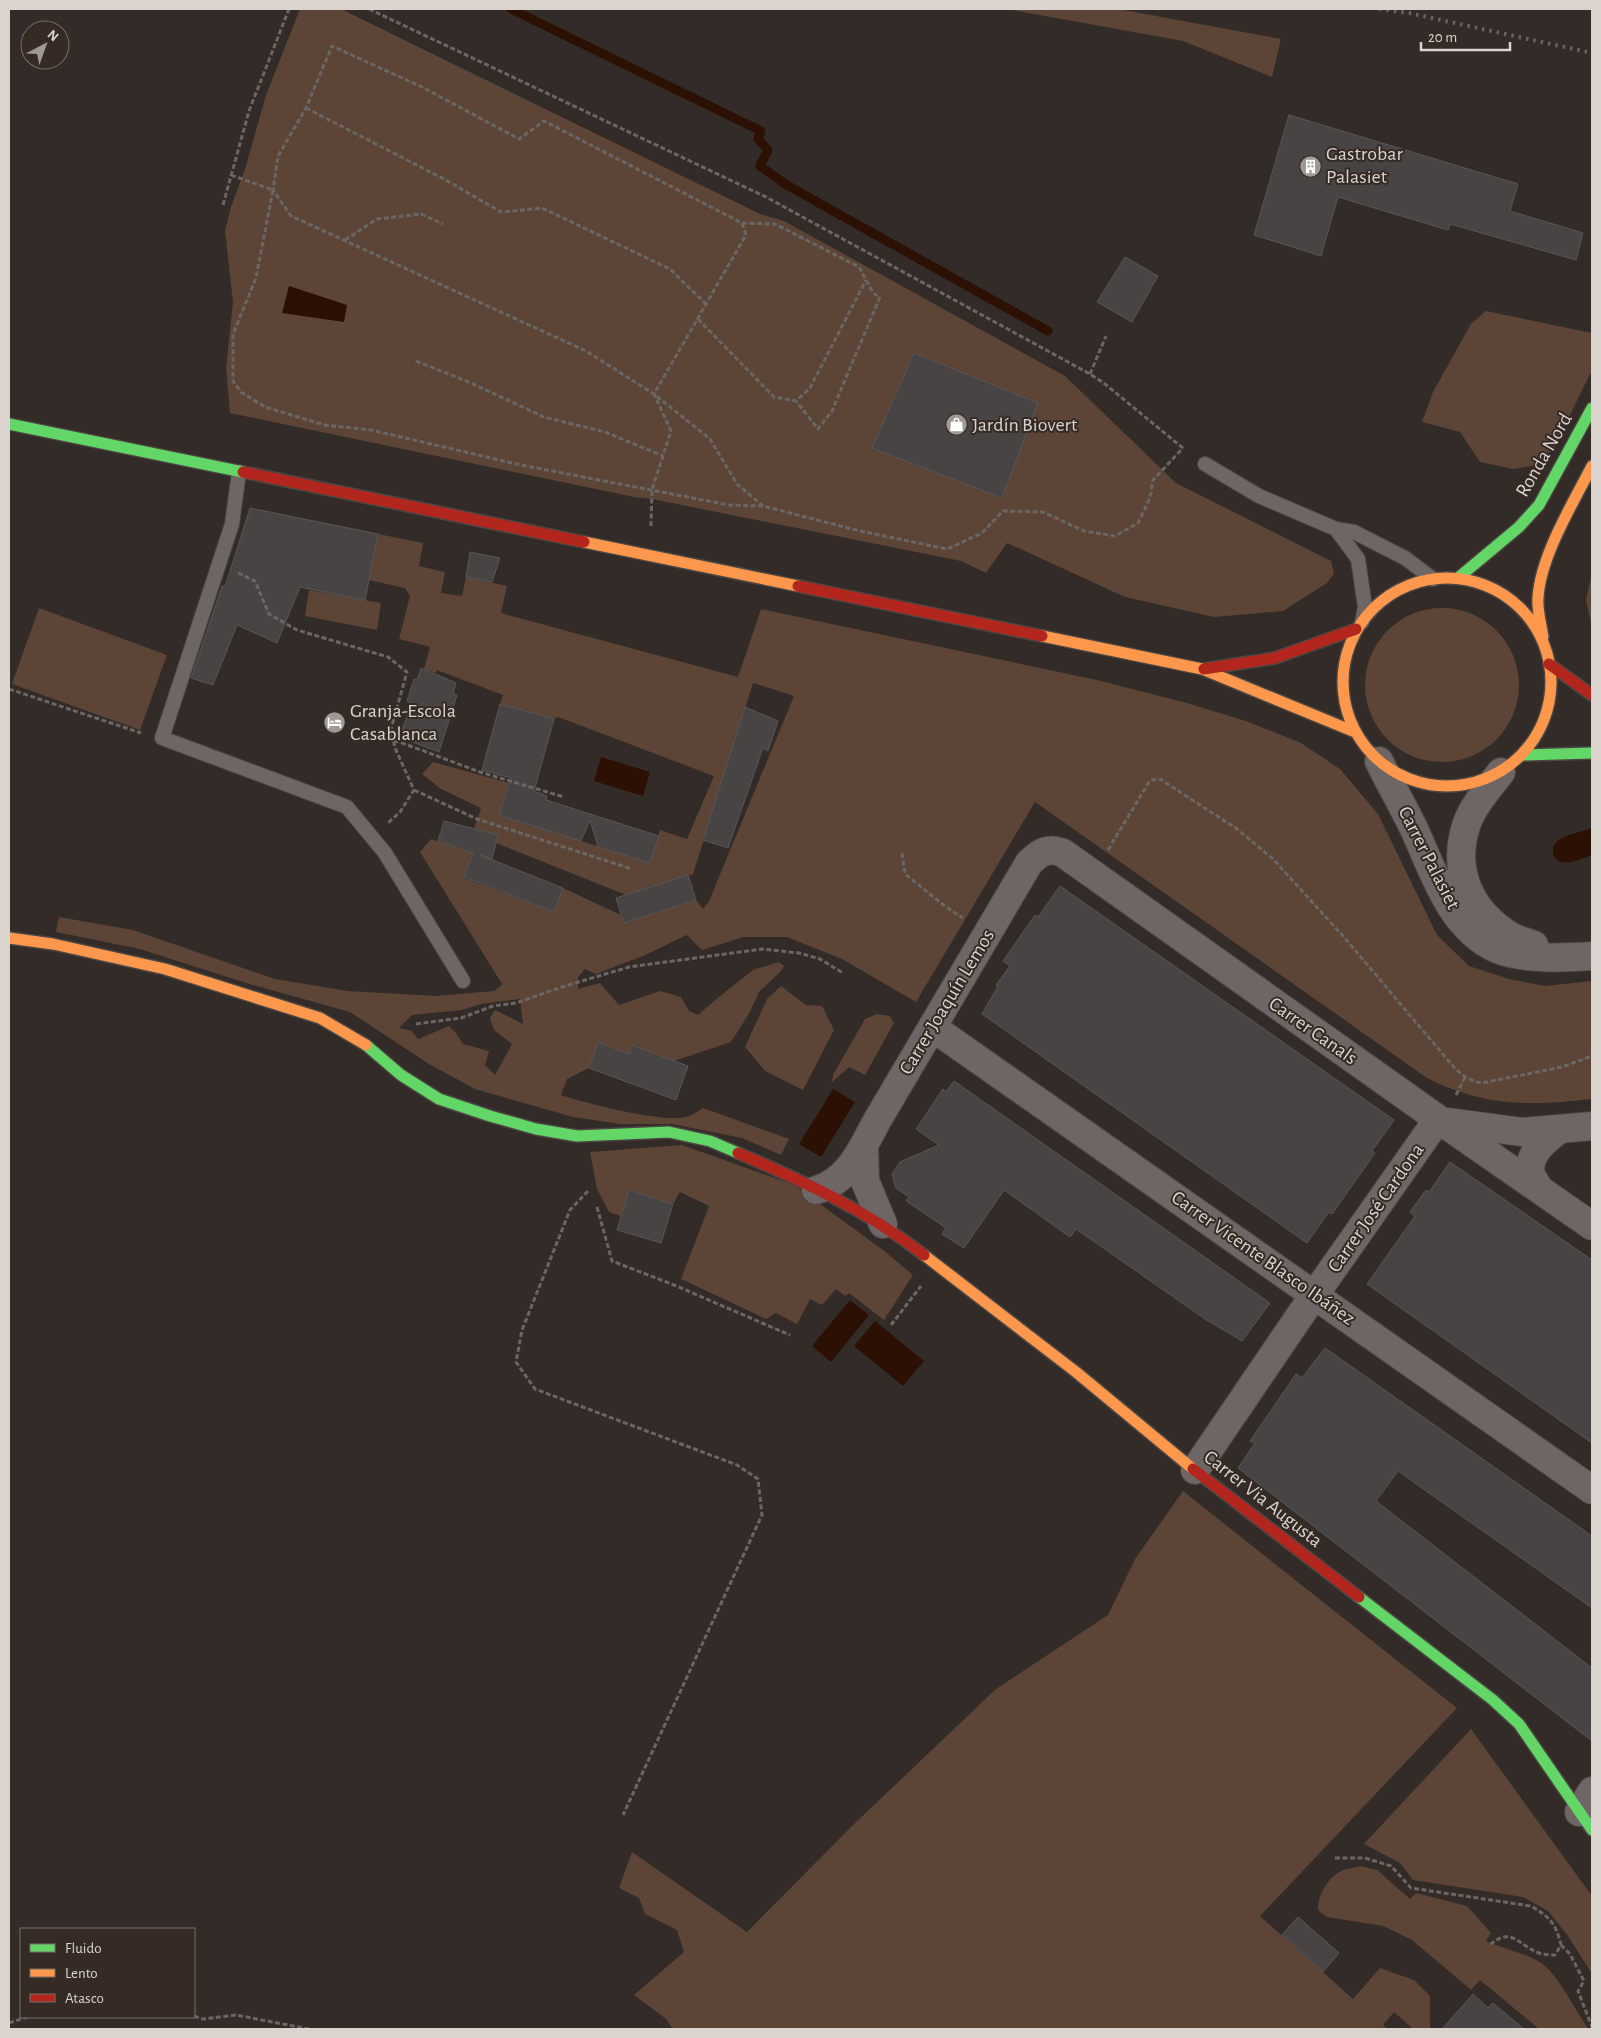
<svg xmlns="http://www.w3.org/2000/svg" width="1601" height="2038" font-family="'Alegreya Sans',sans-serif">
<rect width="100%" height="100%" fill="#322b28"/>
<path fill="#5c4437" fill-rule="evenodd" d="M300,9H341L760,214L784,221L1065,376L1176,483L1331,561L1334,574L1327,583L1283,611L1214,617L1125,597L1007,543L986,573L961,561L652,499L634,497L230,413L226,368L233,302L225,231L231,207L245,169L266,95Z
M1007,9H1118L1281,39L1272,77L1183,41Z
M1486,311L1592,333V370L1554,448L1533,466L1513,469L1480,462L1460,432L1422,422L1433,392L1471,324Z
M378,534L423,543L419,566L445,572L441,593L462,596L466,577L507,586L501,613L738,677L761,609L1097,680L1187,703L1246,721L1301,743L1340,769L1378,814L1437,935L1469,966L1509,979L1545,986L1592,981V1099C1529,1106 1485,1107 1427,1078L1035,802L916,1002L842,959L787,937H744L702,950L687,935L643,956L596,974L585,969L578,977V989L600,983L619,1005L660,991L681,997L689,1011L698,1015L715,1000L753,970L779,962L784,966L781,971L759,992L750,1012L731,1042L674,1061L632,1045L629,1054L598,1042L589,1068L567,1079L561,1095C585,1103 663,1123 686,1117C691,1116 698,1111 703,1108L789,1139L781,1155L742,1138L672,1124H620L573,1117L475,1089L429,1064L350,1012L246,983L140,949L56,932L59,917L133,930L275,979L348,991L436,996L494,991L504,983L502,984L420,852L431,839L473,853L464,878L554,912L563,888L621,915L624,923L696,900L703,909L709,901L794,696L753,683L693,874L626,895L496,843L497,836L474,829L481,808L441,789L422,774L433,762L509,783L499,815L625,855L652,856L660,830L687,839L714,776L558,717L554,719L500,704L503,695L437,670L436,673L424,669L430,647L399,639L410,596L405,588L369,580ZM520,999L523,1024L495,1010L490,1018L494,1030L512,1044L495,1075L485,1065L489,1051L463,1044L456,1033L449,1026L418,1039L412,1031L399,1028L412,1015L462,1010L481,1004Z
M1592,572V628L1586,600Z
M309,590L381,603L377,630L305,616Z
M39,608L167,655L140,730L12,684Z
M1365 685a77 77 0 1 1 154 0a77 77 0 1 1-154 0Z
M781,986L806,1005L822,1006L834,1030L803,1090L765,1071L745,1047L767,999Z
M877,1014L890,1016L894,1023L865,1075L849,1067L831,1083L834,1073L865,1019Z
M682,1145L794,1185L883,1250L913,1275L884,1320L849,1293L845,1296L836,1289L822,1305L810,1299L797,1324L776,1313L766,1319L681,1279L709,1206L680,1192L673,1204L629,1190L621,1216L609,1212L597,1189L590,1152Z
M1183,1491L1457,1708L1260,1916L1353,1999L1380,1968L1414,1980L1430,1996V2029H1413L1394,2012L1383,2025L1388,2029H673L666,2019L634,1995L684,1952L677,1930L645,1914L639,1898L619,1888L632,1852L747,1932L853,1825L996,1689L1108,1615L1135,1559Z
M1471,1729L1592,1896V1974L1568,1936L1548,1911L1523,1897L1413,1880L1400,1863L1364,1844Z
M1360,1866L1377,1870L1410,1899L1416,1893L1467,1906L1491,1933L1486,1941C1503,1949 1522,1952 1538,1961C1558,1972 1574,2010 1589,2029H1539L1480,1980L1471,1990L1412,1940L1383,1926L1327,1917L1318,1910C1317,1897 1328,1877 1341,1871C1346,1868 1354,1868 1360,1866Z"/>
<path fill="#2c1004" d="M289,286L347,305L344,322L282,313Z
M601,757L650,772L643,796L594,781Z
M1592,828V855C1582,859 1553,872 1553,850C1553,847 1555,842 1559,840C1567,834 1582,832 1592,828Z
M833,1089L855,1102L821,1157L799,1144Z
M850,1300L869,1315L831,1362L812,1346Z
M875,1321L924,1361L903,1386L854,1346Z"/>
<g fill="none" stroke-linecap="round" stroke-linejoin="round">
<path stroke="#2c1004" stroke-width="9" d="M511,9L761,131L758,139L768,150L760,166L785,184L1048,331"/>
</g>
<path fill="#484444" stroke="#585657" d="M1289,115L1518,184L1510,211L1583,233L1576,260L1450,224L1448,230L1338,197L1321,256L1254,235Z
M1125,257L1158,276L1132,322L1097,302Z
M914,353L1038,403L1002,498L872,448Z
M250,508L378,534L365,600L300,587L277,643L237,625L213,685L191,678L222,586L225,587Z
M470,552L500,558L492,582L466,577Z
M421,668L456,683L453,694L457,695L439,752L399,737L412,704L407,701L414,679L417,680Z
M500,704L554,719L534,791L547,796L546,800L659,836L650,863L598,847L590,820L581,841L499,815L511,778L482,770Z
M745,707L778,721L768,751L763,748L728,848L703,840Z
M444,821L498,835L492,859L480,855L563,888L554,912L464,877L473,853L438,841Z
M688,875L696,900L624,923L616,898Z
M1060,886L1394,1120L1372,1151L1375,1153L1332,1214L1329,1212L1307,1243L982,1014L998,986L996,985L1010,966L1003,961L1035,915L1038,917Z
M598,1042L629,1054L632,1045L688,1066L676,1100L589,1068Z
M954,1081L1270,1303L1242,1341L1205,1319L1076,1229L1070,1237L1004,1190L964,1248L942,1234L946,1228L906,1201L909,1197L896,1188L892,1174L900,1162L939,1145L916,1129L943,1089L946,1092Z
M1450,1162L1592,1260V1443L1367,1284L1415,1216L1410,1212L1426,1190L1429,1192Z
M629,1190L673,1204L661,1243L617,1230Z
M1325,1348L1592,1536V1608L1398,1471L1376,1501L1592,1668V1741L1238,1468L1255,1443L1250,1441L1296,1374L1302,1378Z
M1298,1917L1339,1953L1323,1972L1282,1935Z
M1473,1994L1488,2008L1493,2003L1524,2029H1442Z"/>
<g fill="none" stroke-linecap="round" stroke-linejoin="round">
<defs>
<path id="lane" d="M1205,464L1259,496L1336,529L1354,532L1405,558L1433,579
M239,472L232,524L162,738L347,807L385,853L463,981
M1336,529L1358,559L1365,607L1362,622"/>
<path id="street" d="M1379,761C1390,784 1403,806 1414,829C1434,872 1450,928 1497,949C1523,960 1565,958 1592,956
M1501,772C1489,788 1474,804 1467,823C1451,869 1469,910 1509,935C1517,940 1526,942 1534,945
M932,1027L1592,1490
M1447,1122L1522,1132L1592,1126
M864,1148L865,1181L883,1224
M1538,1187C1535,1182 1530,1174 1530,1169C1531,1150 1547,1139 1560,1129
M816,1190C849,1182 863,1146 878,1119L1029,863C1040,852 1048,847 1063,853L1438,1119L1592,1226
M1195,1470L1299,1317L1438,1119
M1579,1812L1592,1791"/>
<path id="fast" d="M9,424L243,472
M1458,578L1519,527L1539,505L1592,408
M1522,755L1592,753
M366,1045L401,1075L439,1099L490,1116L536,1129L577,1136L669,1132L710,1141L738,1153
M1359,1597L1493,1700L1519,1724L1592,1830"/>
<path id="slow" d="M584,542L798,586
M1343 682a104 104 0 1 1 208 0a104 104 0 1 1-208 0Z
M1042,636L1202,669L1355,732
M1543,637C1541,624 1537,611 1538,598C1540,557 1573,503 1592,466
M9,938L53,944L165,969L320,1018L366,1045
M924,1255L1076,1372L1193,1469"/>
<path id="jam" d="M243,472L584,542
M798,586L1042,636
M1549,664L1592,695
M1204,669L1275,658L1356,629
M738,1153C803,1181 868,1211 924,1255
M1193,1469L1359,1597"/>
</defs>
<use href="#lane" stroke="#4c4643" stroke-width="16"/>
<use href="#street" stroke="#4c4643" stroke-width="30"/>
<use href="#fast" stroke="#4c4643" stroke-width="14"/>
<use href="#slow" stroke="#4c4643" stroke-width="14"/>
<use href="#jam" stroke="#4c4643" stroke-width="14"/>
<path stroke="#6b6664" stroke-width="3" stroke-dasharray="5 2.5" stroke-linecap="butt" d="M369,9L766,197L1090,374L1105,384L1184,449
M306,108L444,179L501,212L542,208L670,269L706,304
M231,175L273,190L256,278L233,334V381L241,392L265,407L325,425L371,430L521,465L729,505L763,506L860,531L947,549L982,533L1003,511L1043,512L1084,531L1115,536L1138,523L1150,498L1153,480L1183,448
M223,205L249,111L289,9
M742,223L775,224L859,267L873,293L880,297L832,411L818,429L796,401
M345,240L377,219L421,214L443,224
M698,319L774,397L796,401L810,388L866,280
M416,361L471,383L544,417L605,432L663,456
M1090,374L1106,336
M651,526L652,490L671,431L654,394L746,235L742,223L544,121L519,139L424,88L332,46L306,108L278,156L273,190L291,216L586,351L654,394L710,439L737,484L763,506
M238,573L255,581L269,614L297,630L388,657L407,672L391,729L395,748L414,790L400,812L388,823
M9,689L141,733
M394,740L480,772L564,797
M414,790L477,819L632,869
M1108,850L1149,782L1151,780L1160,779L1237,829L1273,859L1343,936L1452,1065C1461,1075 1469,1081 1482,1083L1562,1067L1592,1056
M902,853L905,874L946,907L963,918
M416,1024L461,1018L493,1006L516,1003L562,987L629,967L762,949L799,953L820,959L843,973
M1456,1095L1465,1077
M588,1191L570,1210L522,1330L516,1362L535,1389L737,1465L758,1479L762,1515L623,1815
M597,1207L612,1261L674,1285L790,1335
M891,1325L921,1286
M1335,1858H1365L1391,1866L1411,1888L1531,1906C1550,1917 1556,1924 1561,1945L1555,1955C1550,1955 1544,1955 1539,1953C1519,1946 1512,1926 1491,1944
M1561,1945L1570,1954L1584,1981L1578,1991L1592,2027
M194,2016L203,2019L236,2015L309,2029
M9,2023L27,2017"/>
<use href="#lane" stroke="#6d6664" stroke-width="14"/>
<use href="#street" stroke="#6d6664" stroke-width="28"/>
<use href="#fast" stroke="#63d668" stroke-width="11"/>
<use href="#slow" stroke="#ff974d" stroke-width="11"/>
<use href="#jam" stroke="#b3261e" stroke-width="11"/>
<path stroke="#696462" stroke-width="4" stroke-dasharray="2.5 5" stroke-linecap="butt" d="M1379,9L1409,13L1592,53"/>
</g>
<defs>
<symbol id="building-disc" viewBox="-11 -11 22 22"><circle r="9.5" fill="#a09894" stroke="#362a24"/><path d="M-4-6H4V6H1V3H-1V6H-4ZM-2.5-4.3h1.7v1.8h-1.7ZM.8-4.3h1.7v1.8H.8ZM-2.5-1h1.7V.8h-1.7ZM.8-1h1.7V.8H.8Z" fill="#fff"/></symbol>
<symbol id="shop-disc" viewBox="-11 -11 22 22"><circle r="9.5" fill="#a09894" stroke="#362a24"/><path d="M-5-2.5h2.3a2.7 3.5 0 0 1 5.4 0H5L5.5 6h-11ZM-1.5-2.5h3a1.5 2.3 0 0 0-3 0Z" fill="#fff"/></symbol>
<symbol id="hotel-disc" viewBox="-11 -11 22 22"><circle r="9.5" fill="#a09894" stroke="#362a24"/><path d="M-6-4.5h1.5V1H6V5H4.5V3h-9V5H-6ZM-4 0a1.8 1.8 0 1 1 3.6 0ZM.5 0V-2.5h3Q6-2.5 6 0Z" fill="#fff"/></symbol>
</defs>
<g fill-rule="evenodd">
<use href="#building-disc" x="1298" y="154" width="25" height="25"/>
<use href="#shop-disc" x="944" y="412" width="25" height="25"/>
<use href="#hotel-disc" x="322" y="710" width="25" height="25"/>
</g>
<g text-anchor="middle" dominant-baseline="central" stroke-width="4" stroke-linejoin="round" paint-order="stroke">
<g font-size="20" fill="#dbd3ce" stroke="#362a24" text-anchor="start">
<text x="1326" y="154">Gastrobar<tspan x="1326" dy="23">Palasiet</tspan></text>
<text x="972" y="425">Jardín Biovert</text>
<text x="350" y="711">Granja-Escola<tspan x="350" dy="23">Casablanca</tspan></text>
</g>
<g font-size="20" fill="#dbd3ce" stroke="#362a24">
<text transform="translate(1544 455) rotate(-60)">Ronda Nord</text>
<text transform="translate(1429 858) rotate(63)">Carrer Palasiet</text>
<text transform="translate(947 1002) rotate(-59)">Carrer Joaquín Lemos</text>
<text transform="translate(1313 1031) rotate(35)">Carrer Canals</text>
<text transform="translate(1376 1208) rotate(-55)">Carrer José Cardona</text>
<text transform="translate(1263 1258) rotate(35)">Carrer Vicente Blasco Ibáñez</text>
<text transform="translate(1263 1499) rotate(38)">Carrer Via Augusta</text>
</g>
</g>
<rect width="1601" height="2038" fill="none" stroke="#dbd3ce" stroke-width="20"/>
<rect x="20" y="1928" width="175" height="90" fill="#362a24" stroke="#786e68"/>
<rect x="30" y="1944" width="25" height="8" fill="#63d668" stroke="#786e68"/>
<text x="65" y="1953" font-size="15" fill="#dbd3ce">Fluido</text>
<rect x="30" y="1969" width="25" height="8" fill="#ff974d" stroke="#786e68"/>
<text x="65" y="1978" font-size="15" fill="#dbd3ce">Lento</text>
<rect x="30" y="1994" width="25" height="8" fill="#b3261e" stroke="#786e68"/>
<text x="65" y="2003" font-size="15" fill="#dbd3ce">Atasco</text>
<g transform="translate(45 45) rotate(41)"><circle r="24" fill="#362a24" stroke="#786e68"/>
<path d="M0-4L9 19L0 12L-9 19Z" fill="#a09894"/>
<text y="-8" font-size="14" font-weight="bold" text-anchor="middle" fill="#dbd3ce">N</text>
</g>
<path d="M1421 42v8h89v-8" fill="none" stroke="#dbd3ce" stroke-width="2.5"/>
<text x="1428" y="42" font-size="15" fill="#dbd3ce" stroke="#362a24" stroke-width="4" paint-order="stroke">20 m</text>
</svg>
